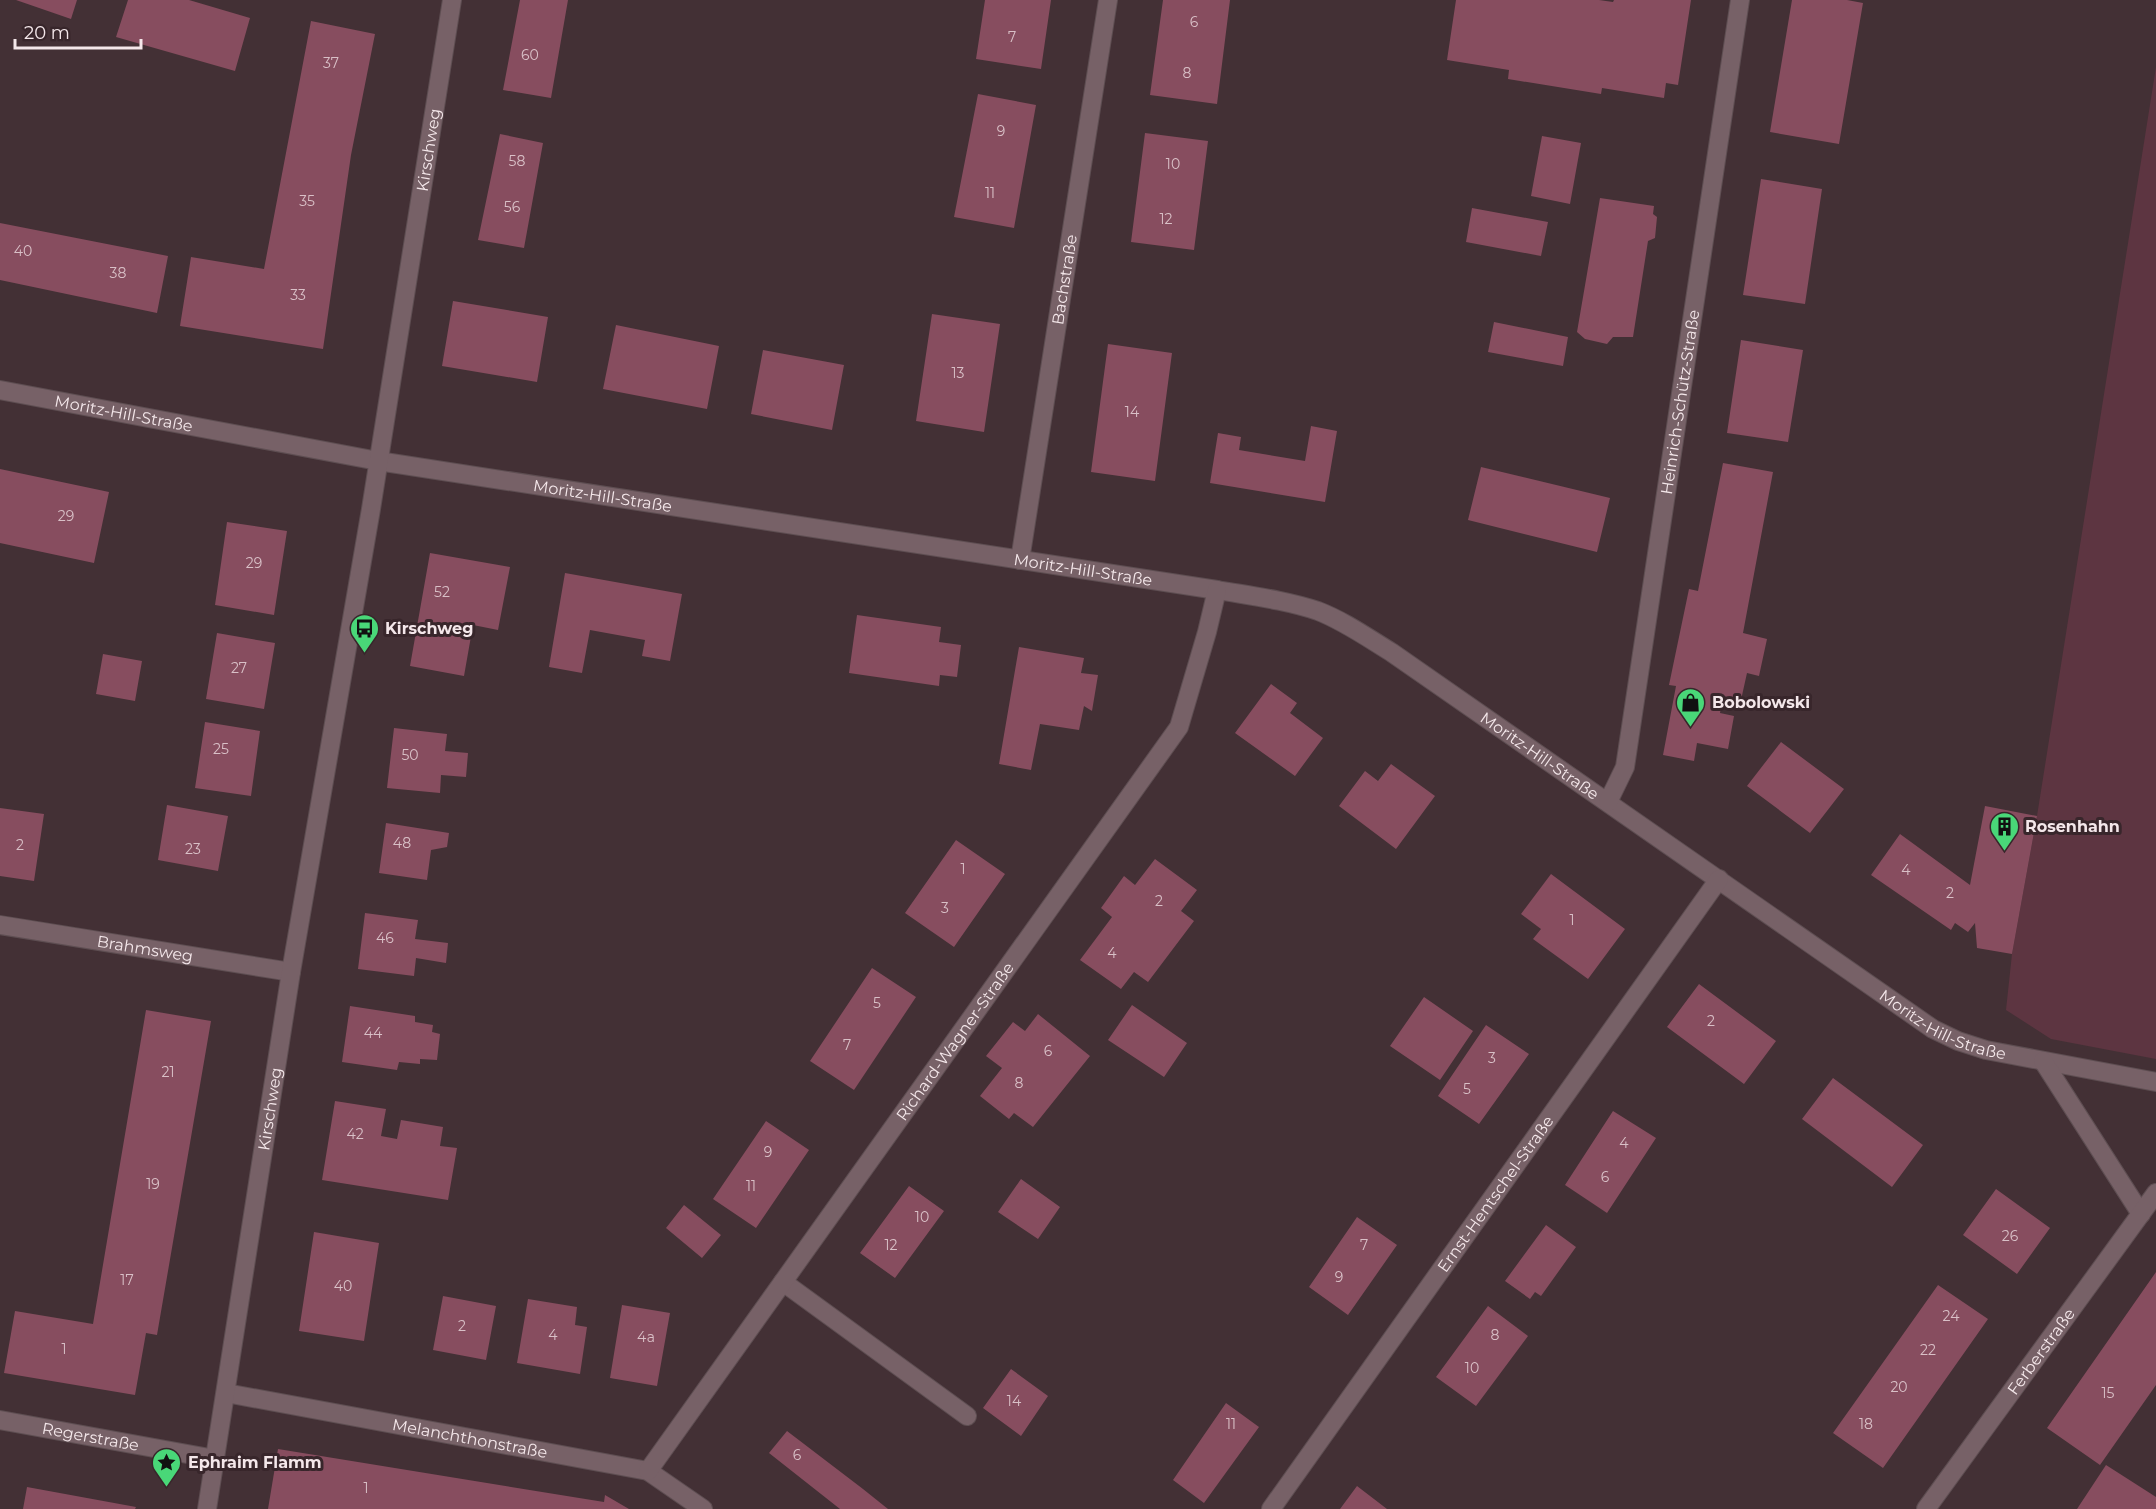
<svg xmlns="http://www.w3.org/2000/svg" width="2156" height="1509" font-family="Montserrat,sans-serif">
<rect width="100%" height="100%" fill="#433035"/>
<path fill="#5d3541" d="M2156,67V1059L2051,1039L2006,1010L2012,954L2037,816Z"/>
<path fill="#874d5f" d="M16,0H77L71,19Z
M128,0H189L250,18L235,71L116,37Z
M520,0H568L551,98L503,90Z
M985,0H1051L1041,69L976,59Z
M1163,0H1230L1217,104L1150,95Z
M1456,0H1599L1613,2L1614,0H1691L1678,85L1666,83L1664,98L1602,88L1601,94L1508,79L1509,70L1447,60Z
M1792,0H1847L1863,3L1839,144L1770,132Z
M311,21L375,34L351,155L323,349L180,326L191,257L264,269Z
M978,94L1036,105L1014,228L954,217Z
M1145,133L1208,141L1194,250L1131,242Z
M500,134L543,143L524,248L478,240Z
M1542,136L1581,143L1570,204L1531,196Z
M1761,179L1822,189L1805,304L1743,295Z
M1600,198L1654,206L1653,214L1657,217L1655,238L1648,241L1633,337H1613L1607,344L1585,339L1577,332Z
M1472,208L1548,222L1541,256L1466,242Z
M0,223L168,256L157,313L0,280Z
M453,301L548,317L537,382L442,366Z
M932,314L1000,324L984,432L916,421Z
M1494,322L1568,337L1563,366L1488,352Z
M616,325L719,346L707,409L603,389Z
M1741,340L1803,350L1788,442L1727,433Z
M1108,344L1172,353L1155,481L1091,472Z
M763,350L844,365L832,430L751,414Z
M1311,426L1337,431L1325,502L1210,483L1218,433L1241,437L1239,450L1305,461Z
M1723,463L1773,472L1743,633L1767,639L1759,676L1747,673L1741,700L1723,696L1720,713L1734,716L1728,749L1697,743L1694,761L1663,755L1676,686L1669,685L1689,589L1698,591Z
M1481,467L1610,498L1597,552L1468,520Z
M0,469L109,492L94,563L0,543Z
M227,522L287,531L274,615L215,605Z
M430,553L510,567L498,630L473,625L464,676L410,666Z
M565,573L682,594L670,661L642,656L645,640L590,630L582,673L549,667Z
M857,615L941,627L939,642L961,645L957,677L940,675L939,686L849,673Z
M217,633L275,643L264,709L206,699Z
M1019,647L1084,658L1081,673L1098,675L1092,711L1084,706L1079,730L1040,724L1031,770L999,764Z
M103,654L142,661L135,701L96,694Z
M1271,684L1297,703L1290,713L1323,738L1295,776L1235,733Z
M205,722L260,731L251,796L195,788Z
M394,728L447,734L445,751L468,753L466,777L441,775L440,793L387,788Z
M1781,742L1844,789L1810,833L1747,786Z
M1391,764L1435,796L1396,849L1339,806L1365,771L1378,781Z
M167,805L228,816L218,871L158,860Z
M1985,806L2037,816L2012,954L1977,948L1975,923L1968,932L1955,923L1951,930L1871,875L1900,834L1970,885Z
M0,808L44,814L34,881L0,876Z
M386,823L449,833L447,847L431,850L427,880L379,873Z
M956,840L1005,874L954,947L905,913Z
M1155,859L1197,890L1181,911L1194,921L1148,982L1134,972L1121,989L1080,960L1112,917L1101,908L1124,876L1135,885Z
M1551,874L1625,929L1588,979L1533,939L1541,929L1521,914Z
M365,913L418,920L415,939L448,943L446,963L416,958L414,976L358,969Z
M872,968L916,997L854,1090L810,1061Z
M1699,984L1776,1041L1744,1084L1667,1027Z
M1424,997L1473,1031L1440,1080L1390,1046Z
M1132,1005L1187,1043L1164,1077L1108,1040Z
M350,1006L415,1016V1022L433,1025L432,1032L440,1034L437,1060L420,1059V1064L399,1062L397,1070L342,1062Z
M146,1010L211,1021L157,1335L146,1333L135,1395L4,1373L15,1311L93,1324Z
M1038,1014L1090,1056L1033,1127L1014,1113L1009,1119L980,1096L1002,1068L986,1056L1013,1022L1025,1031Z
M1486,1025L1529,1054L1479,1124L1438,1096Z
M1833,1078L1923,1145L1892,1187L1802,1119Z
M335,1101L386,1109L381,1136L397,1139L401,1120L443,1127L440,1146L457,1148L448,1200L322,1180Z
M1613,1111L1656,1138L1607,1213L1565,1185Z
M766,1121L809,1150L756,1228L713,1199Z
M1021,1179L1060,1207L1038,1239L998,1212Z
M909,1186L944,1211L895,1278L860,1253Z
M1996,1189L2050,1228L2017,1274L1963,1235Z
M684,1205L721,1235L702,1258L666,1228Z
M1357,1217L1397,1245L1348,1315L1309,1287Z
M1546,1225L1576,1247L1541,1296L1535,1292L1530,1299L1505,1281Z
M314,1232L379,1243L364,1341L299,1331Z
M2156,1272V1385L2100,1465L2047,1428Z
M1938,1285L1988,1319L1883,1468L1833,1433Z
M443,1296L496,1306L486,1360L433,1350Z
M528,1299L577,1307L575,1325L587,1327L580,1374L517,1363Z
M622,1305L670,1313L657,1386L610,1378Z
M1488,1306L1528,1336L1476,1406L1436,1377Z
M1011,1369L1048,1396L1021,1436L983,1408Z
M1226,1403L1259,1427L1204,1503L1173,1480Z
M787,1431L863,1489L888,1509H840L769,1453Z
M278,1449L604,1502L605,1495L629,1509H268Z
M2106,1465L2156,1497V1509H2077Z
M1357,1486L1387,1509H1340Z
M27,1487L136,1507L135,1509H23Z"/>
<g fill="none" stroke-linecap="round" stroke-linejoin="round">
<defs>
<g id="minor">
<path id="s1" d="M0,390L378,461L1217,590C1251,596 1285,600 1318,611C1344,621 1368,638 1391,652L1933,1029L1958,1041L1986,1050L2156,1082"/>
<path id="s2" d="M1020,560L1108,0"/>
<path id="s3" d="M1608,802L1625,767L1740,0"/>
<path id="s4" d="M0,925L291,972"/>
<path d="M2043,1061L2141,1214"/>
<path d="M783,1282L967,1416"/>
<path id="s5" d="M226,1393L648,1471L703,1509"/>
<path id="s6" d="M0,1420L215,1459"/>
<path id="s7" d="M648,1471L1179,727L1207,632L1217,590"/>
<path id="s8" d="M207,1509L291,972L371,509L452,0"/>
<path id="s9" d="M1271,1509L1719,879"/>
<path id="s10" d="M1926,1509L2156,1193"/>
</g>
</defs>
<use href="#minor" stroke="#5e4e52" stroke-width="20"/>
<use href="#minor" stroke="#776167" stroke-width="18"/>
</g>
<defs>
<symbol id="bus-pin" viewBox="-11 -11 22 30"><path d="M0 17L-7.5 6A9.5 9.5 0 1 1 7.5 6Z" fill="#49d778" stroke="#38262b"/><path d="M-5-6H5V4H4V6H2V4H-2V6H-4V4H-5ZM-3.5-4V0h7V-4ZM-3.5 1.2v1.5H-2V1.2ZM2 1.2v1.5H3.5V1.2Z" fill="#111"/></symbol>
<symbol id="shop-pin" viewBox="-11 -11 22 30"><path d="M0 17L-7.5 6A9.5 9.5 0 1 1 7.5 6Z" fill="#49d778" stroke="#38262b"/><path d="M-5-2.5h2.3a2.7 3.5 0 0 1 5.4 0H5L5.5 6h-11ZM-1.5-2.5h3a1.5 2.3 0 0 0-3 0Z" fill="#111"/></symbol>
<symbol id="building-pin" viewBox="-11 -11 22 30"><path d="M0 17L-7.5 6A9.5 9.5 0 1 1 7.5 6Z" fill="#49d778" stroke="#38262b"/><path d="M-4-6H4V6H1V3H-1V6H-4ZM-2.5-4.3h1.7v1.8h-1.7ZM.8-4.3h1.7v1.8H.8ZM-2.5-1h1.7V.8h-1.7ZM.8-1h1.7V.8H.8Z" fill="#111"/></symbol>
<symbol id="sight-pin" viewBox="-11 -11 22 30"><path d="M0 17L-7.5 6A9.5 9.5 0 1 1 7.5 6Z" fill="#49d778" stroke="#38262b"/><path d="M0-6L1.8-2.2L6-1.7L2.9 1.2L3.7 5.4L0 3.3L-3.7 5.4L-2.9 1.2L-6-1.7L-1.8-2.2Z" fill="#111"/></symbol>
</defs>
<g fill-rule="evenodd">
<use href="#bus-pin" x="348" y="612" width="33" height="45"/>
<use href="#shop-pin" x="1674" y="686" width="33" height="45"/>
<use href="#building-pin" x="1988" y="810" width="33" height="45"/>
<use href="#sight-pin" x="150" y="1446" width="33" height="45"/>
</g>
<g text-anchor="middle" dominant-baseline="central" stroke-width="6" stroke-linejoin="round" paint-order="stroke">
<g font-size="14" fill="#d9c0c7">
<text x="1194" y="22">6</text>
<text x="1012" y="37">7</text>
<text x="530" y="55">60</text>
<text x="331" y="63">37</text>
<text x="1187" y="73">8</text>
<text x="1001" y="131">9</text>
<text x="517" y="161">58</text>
<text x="1173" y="164">10</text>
<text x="990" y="193">11</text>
<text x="307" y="201">35</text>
<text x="512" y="207">56</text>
<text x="1166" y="219">12</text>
<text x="23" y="251">40</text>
<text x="118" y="273">38</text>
<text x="298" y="295">33</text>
<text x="958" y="373">13</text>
<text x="1132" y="412">14</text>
<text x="66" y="516">29</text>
<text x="254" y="563">29</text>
<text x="442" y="592">52</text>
<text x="239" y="668">27</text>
<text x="221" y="749">25</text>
<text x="410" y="755">50</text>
<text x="402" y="843">48</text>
<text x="20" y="845">2</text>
<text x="193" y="849">23</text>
<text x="963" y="869">1</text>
<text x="1906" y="870">4</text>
<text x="1950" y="893">2</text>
<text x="1159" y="901">2</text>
<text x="945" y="908">3</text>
<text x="1572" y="920">1</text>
<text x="385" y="938">46</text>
<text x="1112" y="953">4</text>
<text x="877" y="1003">5</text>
<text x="1711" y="1021">2</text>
<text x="373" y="1033">44</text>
<text x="847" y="1045">7</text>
<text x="1048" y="1051">6</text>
<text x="1492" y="1058">3</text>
<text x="168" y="1072">21</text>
<text x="1019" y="1083">8</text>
<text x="1467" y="1089">5</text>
<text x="355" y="1134">42</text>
<text x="1624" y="1143">4</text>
<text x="768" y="1152">9</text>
<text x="1605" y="1177">6</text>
<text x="153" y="1184">19</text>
<text x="751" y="1186">11</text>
<text x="922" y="1217">10</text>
<text x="2010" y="1236">26</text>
<text x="891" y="1245">12</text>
<text x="1364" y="1245">7</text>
<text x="1339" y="1277">9</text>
<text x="127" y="1280">17</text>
<text x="343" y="1286">40</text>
<text x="1951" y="1316">24</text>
<text x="462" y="1326">2</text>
<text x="553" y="1335">4</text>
<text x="1495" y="1335">8</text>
<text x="646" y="1337">4a</text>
<text x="64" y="1349">1</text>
<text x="1928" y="1350">22</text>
<text x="1472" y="1368">10</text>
<text x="1899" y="1387">20</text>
<text x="2108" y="1393">15</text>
<text x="1014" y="1401">14</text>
<text x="1231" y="1424">11</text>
<text x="1866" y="1424">18</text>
<text x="797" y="1455">6</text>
<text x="366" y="1488">1</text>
</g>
<g font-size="16" fill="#f4e7ea" stroke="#38262b">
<text stroke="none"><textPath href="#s8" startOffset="1377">Kirschweg</textPath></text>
<text stroke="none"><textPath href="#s2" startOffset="284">Bachstraße</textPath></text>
<text stroke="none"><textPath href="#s3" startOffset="408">Heinrich-Schütz-Straße</textPath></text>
<text stroke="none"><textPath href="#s1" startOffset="126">Moritz-Hill-Straße</textPath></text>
<text stroke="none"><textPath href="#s1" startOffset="612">Moritz-Hill-Straße</textPath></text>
<text stroke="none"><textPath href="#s1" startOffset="1098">Moritz-Hill-Straße</textPath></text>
<text stroke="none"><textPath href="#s1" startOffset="1602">Moritz-Hill-Straße</textPath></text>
<text stroke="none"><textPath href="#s4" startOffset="147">Brahmsweg</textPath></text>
<text stroke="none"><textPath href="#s1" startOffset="2088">Moritz-Hill-Straße</textPath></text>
<text stroke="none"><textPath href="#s7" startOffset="528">Richard-Wagner-Straße</textPath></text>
<text stroke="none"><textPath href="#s8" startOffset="405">Kirschweg</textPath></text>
<text stroke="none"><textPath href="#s9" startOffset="387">Ernst-Hentschel-Straße</textPath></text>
<text stroke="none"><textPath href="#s10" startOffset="195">Ferberstraße</textPath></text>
<text stroke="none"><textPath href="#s6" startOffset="92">Regerstraße</textPath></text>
<text stroke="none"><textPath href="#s5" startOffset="248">Melanchthonstraße</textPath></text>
</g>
<g font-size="16" font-weight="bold" fill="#f4e7ea" stroke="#38262b" text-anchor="start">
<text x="385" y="628">Kirschweg</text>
<text x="1712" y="702">Bobolowski</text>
<text x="2025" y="826">Rosenhahn</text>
<text x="188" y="1462">Ephraim Flamm</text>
</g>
</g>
<path d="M15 39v9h126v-9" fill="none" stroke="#f4e7ea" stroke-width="3"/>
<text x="24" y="39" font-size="18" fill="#f4e7ea" stroke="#38262b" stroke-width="4.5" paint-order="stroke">20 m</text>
</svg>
